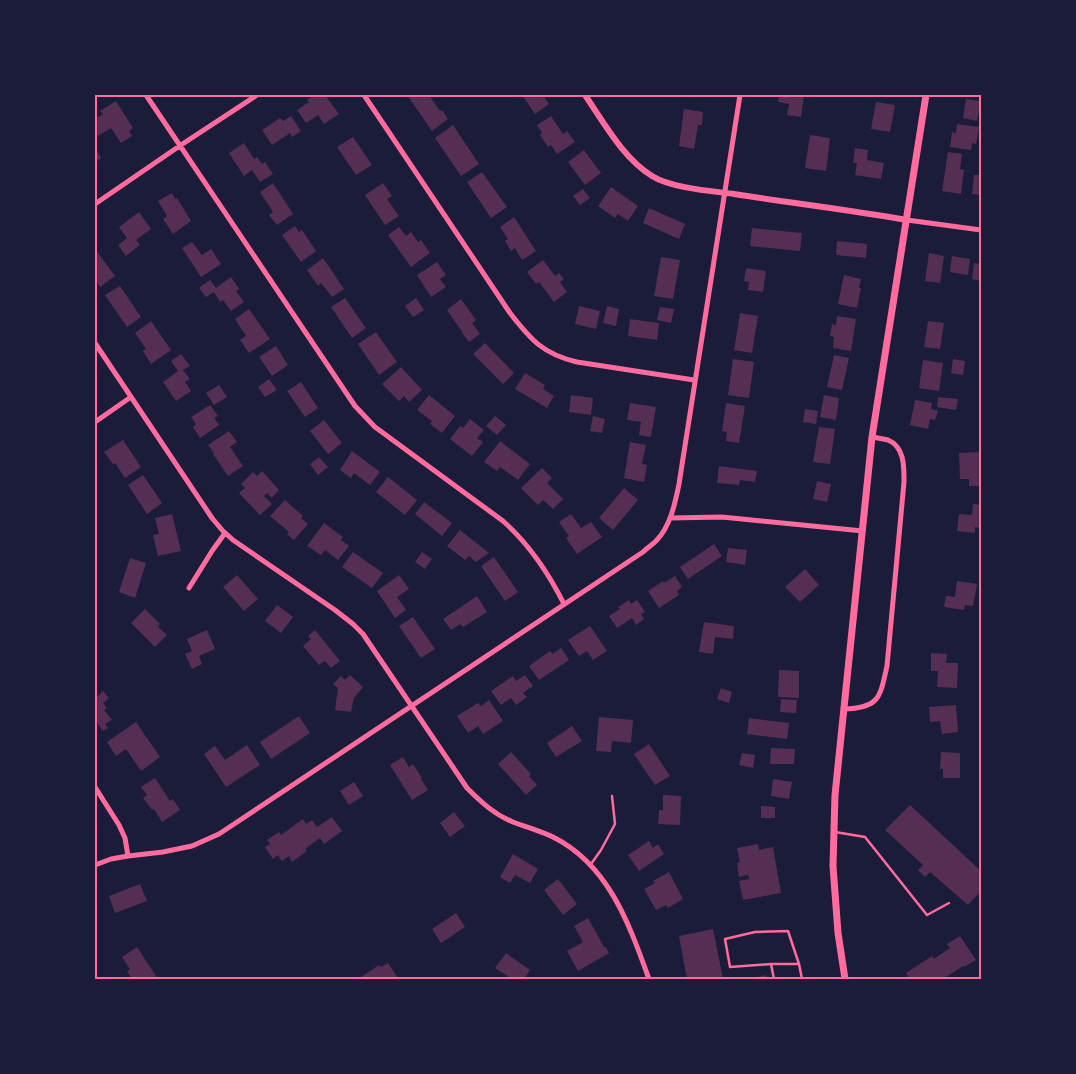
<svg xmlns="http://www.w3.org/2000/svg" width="1076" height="1074" font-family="Montserrat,sans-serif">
<rect width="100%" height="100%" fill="#1b1b3a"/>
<path fill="#542f53" d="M314,95H325L339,114L324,124L318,115L306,123L297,110L309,102L307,100Z
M407,95H429L440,111L442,110L448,119L432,131Z
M522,95H543L549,104L535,114Z
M779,95H804L801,117L787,115L789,104L778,102Z
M966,99L981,101V111L979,110L977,121L963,118Z
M116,101L133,128L129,131L132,136L121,143L111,128L98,136L95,131V119L103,114L100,111Z
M876,102L895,105L890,132L871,129Z
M684,109L703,112L702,125H698L694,149L679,146Z
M291,116L301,131L292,137L290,133L272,145L262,130L280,118L283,121Z
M551,116L563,134L567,131L575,142L557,154L551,145L548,147L540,135L542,133L537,125Z
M957,124L979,127L976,144L972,143L971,150L950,147L952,132L956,133Z
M453,125L479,164L461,176L435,138Z
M810,135L830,138L826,171L805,168Z
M353,137L372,165L356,175L337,147Z
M244,143L254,159L257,157L262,164L265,162L273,174L260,182L252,170L244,176L229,153Z
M95,148L101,158L95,162Z
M855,148L868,150L867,160L884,163L881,179L855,175L857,163H853Z
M584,150L601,173L585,185L568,162Z
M948,152L962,154L960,169L964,170L961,194L942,191Z
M482,172L507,207L491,218L467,182Z
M974,175H981V195L972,194Z
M273,183L293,214L277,225L269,215L273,212L260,192Z
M383,183L392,196L387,199L399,216L385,225L365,195Z
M611,187L638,206L628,221L618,214L615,218L598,206Z
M583,189L590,198L580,205L573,196Z
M172,193L175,199L177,198L191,221L173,234L163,219L167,216L158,201Z
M649,208L685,224L679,239L643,223Z
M139,212L151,229L136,240L140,245L126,256L118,245L127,238L119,227Z
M514,217L536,251L522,260L515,248L511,251L505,241L508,239L500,227Z
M295,226L299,232L302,230L316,251L301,262L282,235Z
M399,227L406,236L411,232L418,242L421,240L430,253L411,267L388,235Z
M752,228L802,233L800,251L750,246Z
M837,241L867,244L866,258L836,255Z
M192,242L202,255L211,249L221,264L201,277L182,248Z
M95,249L115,276L100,287L95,279Z
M929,253L944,256L940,283L925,281Z
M952,256L970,259L968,275L950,272Z
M661,257L680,260L673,299L654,296Z
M323,258L344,289L332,297L321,283L318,286L307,270Z
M543,260L555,276L559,273L564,279L560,282L567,292L554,302L539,282L536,284L527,272Z
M437,262L446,275L440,279L446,287L431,297L417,275Z
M974,263L981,264V281L972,279Z
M746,268L766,271L763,292L748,290L749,282L744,281Z
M844,275L861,279L859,288H861L857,308L838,304Z
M231,277L239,289L236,291L244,302L231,311L223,300L220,302L214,292L206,297L199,288L210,280L216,288Z
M120,286L141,317L127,327L105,295Z
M345,298L366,328L352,338L331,307Z
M416,298L424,310L413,317L405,306Z
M461,299L476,320L472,323L480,334L469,342L462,333H463L447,310Z
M579,306L600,311L596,329L575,324Z
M607,306L619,309L616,326L603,323Z
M660,307L674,309L671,323L657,320Z
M249,309L270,339L249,353L240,340L246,336L235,319Z
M740,313L758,316L752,353L734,350Z
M837,316L856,319L851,351L833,348L834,337L830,336L832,324L836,325Z
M630,319L659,323L657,340L628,336Z
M151,321L171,350L151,364L143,351L146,349L135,333Z
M928,321L944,323L940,349L924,347Z
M376,332L397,362L379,375L358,344Z
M485,343L514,373L503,384L473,354Z
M276,346L288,365L272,376L259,357Z
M181,354L190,366L183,370L190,379L185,382L191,391L176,401L163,382L178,371L171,361Z
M834,355L849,358L842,390L827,387Z
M733,359L754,362L749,398L728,395Z
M953,359L965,361L963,375L951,373Z
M923,360L943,363L939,391L919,388Z
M401,367L422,390L409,402L404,396L399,401L382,384Z
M525,373L545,385L543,389L554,396L547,408L515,389Z
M269,379L277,390L265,397L258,387Z
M301,382L318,408L305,417L287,391Z
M219,385L227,397L214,405L206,393Z
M429,395L455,416L442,433L430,424L432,421L417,410Z
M571,395L593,398L591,415L569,412Z
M824,395L839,398L836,420L820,417Z
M938,397L958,399L956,410L937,407Z
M915,400L932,403L931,409L938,411L935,420L930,419L928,429L910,425Z
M630,403L656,407L651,437L639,435L641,422L627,420Z
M726,403L745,406L739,443L726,441L727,432L722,431Z
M210,405L218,416L214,418L219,425L200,438L193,427L196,424L191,417Z
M805,409L818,411L816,424L803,422Z
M495,416L506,425L497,435L486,426Z
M593,416L605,419L602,433L590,431Z
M470,419L484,430L477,438L483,442L472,456L450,439L460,426L463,428Z
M324,420L342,443L328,454L310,431Z
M819,427L835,429L830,464L813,462Z
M229,431L237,442L230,447L243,466L228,476L213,454L214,453L208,445Z
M123,440L141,467L125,478L115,463L113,464L104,452Z
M500,441L530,464L518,480L500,467L497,471L484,462Z
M630,442L646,445L642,464L647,465L644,482L624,478Z
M352,451L380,472L370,485L354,473L351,478L340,470Z
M981,452V486H969V479H960L959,453Z
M319,457L328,467L318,475L310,464Z
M719,466L757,471L755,482L740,480L739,485L717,483Z
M542,468L552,478L547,483L563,499L553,509L543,500L538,505L521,488Z
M262,471L279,490L272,498L267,493L264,496L272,504L260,515L239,493L245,488L241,484L253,472L257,476Z
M143,475L162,503L147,514L128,485Z
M388,477L417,500L405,515L376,492Z
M817,481L831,484L827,502L813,499Z
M624,488L638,500L613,530L599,518Z
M285,500L303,516L301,518L308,524L294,540L287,534L289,532L270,516Z
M424,502L452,523L442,536L415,514Z
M973,504L981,505V528L975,527V533L957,531L959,514L972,515Z
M172,514L181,551L158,556L153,535L159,534L155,518Z
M571,514L581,528L591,522L602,537L577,554L566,538L569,536L559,522Z
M324,523L343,537L341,540L349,546L338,560L325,550L321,555L307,546Z
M460,530L489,553L476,562L469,556L465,560L447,546Z
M714,544L722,556L688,579L680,567Z
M728,548L747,550L745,565L726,562Z
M353,552L383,573L372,588L342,567Z
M422,552L432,559L425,569L415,562Z
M494,557L518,592L505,601L481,566Z
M130,558L146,563L135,598L119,592Z
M805,569L819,585L800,602L785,587Z
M237,575L258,599L244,611L223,587Z
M399,575L409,589L397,597L406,610L395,618L377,591Z
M675,576L682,587L677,591L679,595L659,608L648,591L663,581L664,583Z
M957,581L977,584L973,606L965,605L964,610L944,607L946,596L955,597Z
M477,596L487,612L463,627L460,624L451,630L443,619Z
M629,600L631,604L637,600L645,612L641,614L644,619L636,625L632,618L617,628L609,616L620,609L618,607Z
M277,605L293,617L281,633L265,621Z
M145,609L160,624L158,627L167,635L155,647L131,623Z
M413,617L435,649L421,658L399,626Z
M704,622L734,626L733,639L715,637L713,654L699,652Z
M590,626L607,651L593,660L587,651L579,656L568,640Z
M207,630L215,649L199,656L202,664L192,669L185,654L192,651L187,639Z
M315,630L340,661L331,668L325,661L319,665L303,646L311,639L308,636Z
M561,648L569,660L539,680L529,666L550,651L552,654Z
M931,653L947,654L946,663H958L957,688L937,687L938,671H931Z
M779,670L799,671V698L778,697Z
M350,675L363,687L354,698L351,712L335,710L338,688L333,684L341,676L345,680Z
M525,675L533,686L523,693L527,697L516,705L511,698L501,705L491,691L513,676L516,681Z
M721,688L732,692L729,703L717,699Z
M103,691L109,698L103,703L107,708L104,710L112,720L105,724L108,728L103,731L95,720V692L98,696Z
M781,699L797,700L796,713L780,712Z
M489,700L503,721L483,734L478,726L468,733L457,716L478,703L481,706Z
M956,705L958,732L942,734L940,721L930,722L929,707Z
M299,716L310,733L271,759L260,742Z
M599,717L633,720L631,743L612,741L611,752L596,751Z
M749,718L789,723L787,739L747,734Z
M136,722L160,757L141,771L126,749L116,756L107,742Z
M572,726L582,741L556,757L547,743Z
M649,744L670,776L655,785L634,754Z
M247,745L260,765L226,787L204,754L215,746L225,760Z
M771,748L795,749L794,764H770Z
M511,752L531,774L529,776L537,785L526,795L498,764Z
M941,752L960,753V778H943V769H940Z
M742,753L755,755L753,768L739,765Z
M403,757L409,767L413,764L422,778L421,779L428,790L412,800L390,765Z
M155,778L170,801L173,799L180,810L162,822L154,809L152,810L143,798L147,795L141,787Z
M773,779L792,782L789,799L771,796Z
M354,782L363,796L349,805L340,791Z
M663,795L681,796L680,825L658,824L659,810H663Z
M910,805L981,871V891L968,905L930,872L925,877L918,870L923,865L885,830Z
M761,806L775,807V818H761Z
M454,812L465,826L450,837L440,823Z
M332,817L342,831L324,844L320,838L305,849L307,851L292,862L289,856L282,861L278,855L273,859L265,847L270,844L267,840L279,832L281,835L303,819L306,824L312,820L317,827Z
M649,841L653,848L658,844L664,854L639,871L628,855Z
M758,844L759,850L773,847L781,893L743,900L739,881L749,879L748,875L739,877L737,863L740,862L737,848Z
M513,854L538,869L530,883L515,875L510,883L500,877Z
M669,872L683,899L668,908L666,905L656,910L644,889L655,883L653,881Z
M558,879L577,904L563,915L544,890Z
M140,884L147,901L115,913L109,896Z
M456,913L465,927L441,943L432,929Z
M588,918L604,947H606L609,953L578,971L567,951L583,942L574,926Z
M713,929L723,979H687L679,936Z
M960,936L976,960L964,967L963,966L943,979H910L906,973L932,956L934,959L950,948L947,944Z
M137,947L158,979H132L127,971L130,969L122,957Z
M506,953L530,970L524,979H512L495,968Z
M388,963L398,978L397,979H358L379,965L381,967Z
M766,975L767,979H752V978Z"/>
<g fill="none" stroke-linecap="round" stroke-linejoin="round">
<path stroke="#ff6b9d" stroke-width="2.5" d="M835,832L865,837L927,915L949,903
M591,864L601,850L615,824L612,796
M771,964H799
M774,979L771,964L730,967L725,939L755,932L788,931L799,964L802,979"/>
<path stroke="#ff6b9d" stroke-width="5" d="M146,95L355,406L375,427L503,521C530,545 548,572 564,604
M364,95L510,313C531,340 543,354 577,362L694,380
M95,204L181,145L257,95
M907,220L981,230
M95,343L212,518L222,530L233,540L335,610L353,624L363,634L467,788C481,802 495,815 513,822C526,827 540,831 553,837C609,865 629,924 649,979
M95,422L131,397
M670,518L722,517L863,531
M189,588L212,551L225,533
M844,709C879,708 880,698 887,666L904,482C904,468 905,447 888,440C883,439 878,438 872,437
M95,787L119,825L125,838L128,856
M95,865L111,859L128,856L163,852L192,846L219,834L643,552C647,548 652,545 656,541C670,527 675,504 679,484L740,95"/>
<path stroke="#ff6b9d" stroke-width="6" d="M585,95C604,123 623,158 652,176C671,188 711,191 734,194C791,203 849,210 907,220"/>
<path stroke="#ff6b9d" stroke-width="7" d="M845,979L838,933L833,866L835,795L872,437L926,95"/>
</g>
<rect width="1076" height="1074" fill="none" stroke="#1b1b3a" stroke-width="192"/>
<rect x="96" y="96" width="884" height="882" fill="none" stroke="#ff6b9d" stroke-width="2"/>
</svg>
